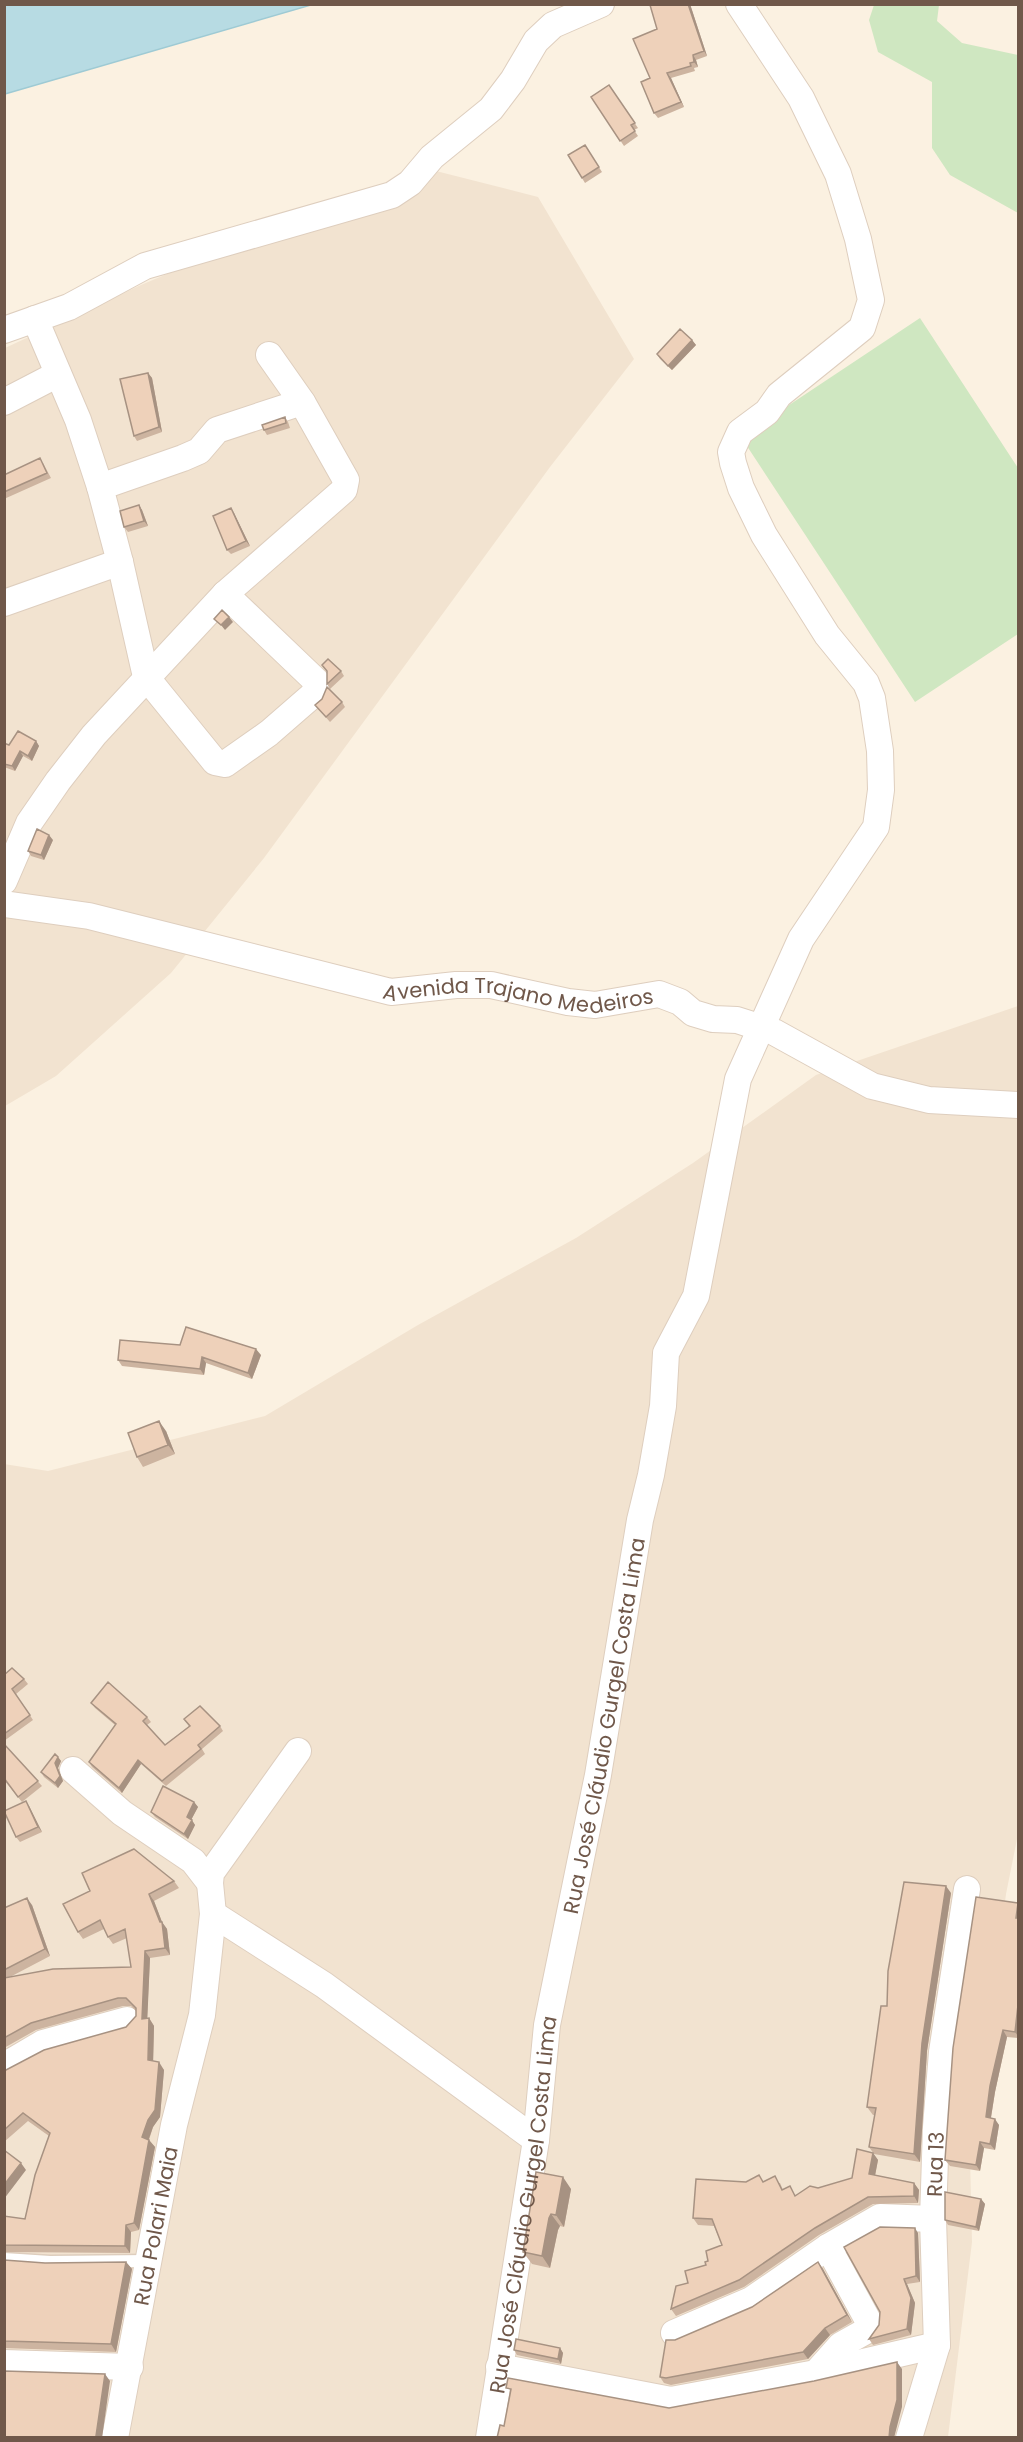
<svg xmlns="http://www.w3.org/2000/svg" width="1023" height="2442" font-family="Poppins,sans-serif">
<rect width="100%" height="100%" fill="#fbf1e1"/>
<path fill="#f2e3d0" d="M432,170L538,197L634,359L550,467L264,858L171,973L56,1076L5,1106V348L141,285L287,223Z
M1018,1006V1834L1006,1894L970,2157L972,2242L948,2437H5L4,1464L48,1471L265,1416L418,1325L576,1238L693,1163L816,1075Z"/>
<path fill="#cfe7c1" d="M874,5H939L937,21L962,43L1018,55V213L950,175L932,148V82L878,52L869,20Z
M920,318L1018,468V634L915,702L741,437Z"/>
<path fill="#b7dbe3" stroke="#9ecad4" stroke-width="1.5" d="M5,4H311V5L5,94Z"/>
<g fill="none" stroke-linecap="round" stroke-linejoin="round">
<defs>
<path id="service" d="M4,2259L50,2262L149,2261"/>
<g id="minor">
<path d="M35,319L78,420L100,487L120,562L146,677L215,762L225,764L269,733L315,693L316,681L225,594"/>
<path d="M4,330L69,307L145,266L392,195L410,183L432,157L491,109L513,80L536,41L553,25L601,4"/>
<path d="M269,355L302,402"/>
<path d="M4,402L58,374"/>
<path d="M4,603L120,562"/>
<path d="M4,881L29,823L58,781L94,735L225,594L344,490L346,480L302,402L217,430L199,451L183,458L100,487"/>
<path id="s1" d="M4,904L89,916L391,992L456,985H491L568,1002L595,1005L659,994L680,1002L693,1013L713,1019L737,1020L774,1032L872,1086L929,1100L1018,1105"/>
<path d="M73,1770L122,1813L193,1861L210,1883"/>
<path d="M213,1914L324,1985L536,2140"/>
<path d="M4,2066L43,2043L127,2020"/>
<path d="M674,2333L751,2300L828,2247L880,2217L933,2219"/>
<path d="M4,2363L130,2367"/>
<path d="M499,2367L671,2400L816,2373L937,2345"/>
<path d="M816,2373L841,2345L866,2331L870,2324L828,2247"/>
<path id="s2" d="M115,2438L174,2125L202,2015L213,1914L210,1883L211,1873L298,1751"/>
<path id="s3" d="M489,2438L536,2140L547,2025L598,1775L640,1520L651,1475L663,1406L666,1353L696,1296L738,1079L801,939L876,827L881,790L880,751L872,698L866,683L827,635L764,535L741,488L733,463L731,452L740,432L767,412L779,395L862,328L871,300L858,239L838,174L801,98L739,4"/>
<path id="s4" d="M909,2438L937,2345L933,2219L936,2127L942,2052L967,1889"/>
</g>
</defs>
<use href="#service" stroke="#decebe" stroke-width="15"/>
<use href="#minor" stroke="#decebe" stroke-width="28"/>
<use href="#service" stroke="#fff" stroke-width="12"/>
<use href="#minor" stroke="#fff" stroke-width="26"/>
</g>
<path fill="#cdb4a0" d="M690,4L707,56L696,60L698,67L694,68L695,71L671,78L684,107L658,118L654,113L650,78L657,29Z
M609,85L638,128L634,130L638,136L624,146L591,97Z
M585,145L602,172L585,183L568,155Z
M692,340L696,345L672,370L660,359L657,354Z
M148,373L152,378L162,432L137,441L134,436Z
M285,417L288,422L290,428L267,435L264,430Z
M43,463L51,478L4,499V475Z
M139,505L142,510L148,526L128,532L124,527Z
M231,508L234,513L250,546L231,554L227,550Z
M341,671L344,676L330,689L327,684Z
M322,699L342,702L345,707L330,722L315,705Z
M36,741L39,746L32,761L23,756L15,771L4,767V743L9,745Z
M53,840L44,860L31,856L28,851Z
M120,1340L261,1355L252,1379L206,1363L204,1375L122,1366L118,1360Z
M166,1431L175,1454L143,1467L137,1457Z
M4,1675L24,1679L28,1684L16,1694L33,1720L4,1741Z
M91,1703L147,1717L151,1722L147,1725L165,1745L189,1726L184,1719L220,1726L223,1731L202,1749L205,1754L166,1786L141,1764L122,1793L92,1767L89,1762L115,1725L95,1708Z
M4,1744L42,1786L22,1802L4,1780Z
M58,1757L61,1761L58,1768L63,1781L58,1788L44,1777L41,1772Z
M194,1802L198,1807L191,1820L195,1825L188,1839L155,1817L151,1812Z
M29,1806L42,1832L20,1842L16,1837Z
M174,1881L179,1888L154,1901L162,1922L167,1929L170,1955L150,1958L147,2018H149L154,2026L153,2061L164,2070L160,2117L153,2127L149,2140L155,2147L139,2230L131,2232L130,2253L4,2252V2216L25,2219L49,2136L28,2121L4,2142V2071L126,2027L136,2016V2011L131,2006H123L36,2030L4,2048V1908L32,1905L50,1956L10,1977L131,1967L127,1938L113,1944L108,1937L104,1929L83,1939L78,1932Z
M951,1893L927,2051L920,2162L874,2154L869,2147L875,2115H873L867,2107L887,2006Z
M1018,1903V2038L1007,2037L995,2092L991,2118L999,2125L995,2150L984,2148L980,2171L950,2166L945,2160Z
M873,2153L878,2160L875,2175L914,2183L919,2190L918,2203L873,2204L819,2235L744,2287L676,2316L671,2309L688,2283L706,2265L722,2245L714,2226L698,2225L693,2218L746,2182H764L780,2183L783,2190L796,2195L852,2178Z
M536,2172L571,2189L564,2227L560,2226L558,2230L550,2268L532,2264L523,2252Z
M981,2199L985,2204L979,2231L948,2225L945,2220Z
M918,2233L920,2282L907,2284L915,2303L911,2335L873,2345L869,2339L879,2325Z
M4,2260L45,2263L126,2262L132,2269L116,2352L4,2348Z
M818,2262L823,2269L852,2322L830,2335L808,2359L671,2385L664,2383L660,2377L675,2340L752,2307Z
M560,2348L563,2353L561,2364L517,2355L514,2350Z"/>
<path fill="#a79282" d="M688,4H690L707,56L704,51Z
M693,55L696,60L698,67L694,62Z
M667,73L671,78L684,107L681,102Z
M692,340L696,345L672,370L668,366Z
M148,373L152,378L162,432L159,427Z
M139,505L142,510L148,526L144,521Z
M231,508L234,513L250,546L246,541Z
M229,617L233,622L225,630L221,625Z
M36,741L39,746L32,761L28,756Z
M20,751L23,756L15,771L12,766Z
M49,835L53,840L44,860L41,855Z
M256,1349L261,1355L252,1379L248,1373Z
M202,1357L206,1363L204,1375L200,1369Z
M159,1421L166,1431L175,1454L168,1445Z
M58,1757L61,1761L58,1768L63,1781L58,1788L55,1783V1763Z
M138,1760L141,1764L122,1793L119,1788Z
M26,1801L29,1806L42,1832L38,1827Z
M194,1802L198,1807L190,1822L187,1817Z
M192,1820L195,1825L188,1839L184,1834Z
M946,1886L951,1893L927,2051L920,2162L914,2154L922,2043Z
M149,1894L154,1901L162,1922L167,1929L170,1955L165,1948L160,1922Z
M27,1898L32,1905L50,1956L45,1949Z
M145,1951L150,1958L147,2026L142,2019Z
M1018,2005V2036L1015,2032Z
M149,2018L154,2026L153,2067L148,2060Z
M1003,2030L1007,2037L995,2092L990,2123L986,2117L990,2086Z
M159,2062L164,2070L160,2117L153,2127L147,2144L142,2137Z
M995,2119L999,2125L995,2150L990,2144Z
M149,2140L155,2147L139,2230L134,2223Z
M980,2142L984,2148L980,2171L976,2165Z
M873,2153L878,2160L874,2181L869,2174Z
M21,2163L26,2170L4,2199V2185Z
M563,2177L571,2189L564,2227L556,2215Z
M914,2183L919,2190L918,2203L914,2196Z
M981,2199L985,2204L979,2231L976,2227Z
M551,2214L560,2226L558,2230L550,2268L542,2256L549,2218Z
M126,2225L131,2232L130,2253L125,2246Z
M915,2228L918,2233L920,2282L916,2276Z
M126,2262L132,2269L116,2352L111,2344Z
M818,2262L823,2269L852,2322L847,2315Z
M904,2279L907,2284L915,2303L911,2335L907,2329Z
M825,2328L830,2335L808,2359L803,2352Z
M560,2348L563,2353L561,2364L558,2359Z
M897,2362L902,2369V2407L894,2438H889Z
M105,2374L110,2381L102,2438H97L96,2436Z"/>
<path fill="#eed1ba" stroke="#a79282" stroke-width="1.5" d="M651,4H688L704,51L693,55L694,62L690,63L691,66L667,73L681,102L654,113L641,82L650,78L633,39L657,29L650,5Z
M609,85L635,123L631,125L635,131L620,141L591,97Z
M585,145L599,167L582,178L568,155Z
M680,329L692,340L668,366L657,354Z
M148,373L159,427L134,436L120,379Z
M285,417L286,423L264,430L262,425Z
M40,458L47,473L4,492V475Z
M139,505L144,521L124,527L120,511Z
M231,508L246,541L227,550L213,516Z
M222,610L229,617L221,625L214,619Z
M328,659L341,671L327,684V671L322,665Z
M327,687L342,702L326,717L315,705L322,699Z
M18,731L36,741L28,756L20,751L12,766L4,764V743L9,745Z
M37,829L49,835L41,855L28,851Z
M186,1327L256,1349L248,1373L202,1357L200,1369L118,1360L120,1340L180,1345Z
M159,1421L168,1445L137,1457L128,1433Z
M12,1668L24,1679L12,1689L30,1715L4,1734V1675Z
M108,1682L147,1717L143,1721L165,1745L190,1726L184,1719L200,1706L220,1726L198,1745L201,1749L162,1781L138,1760L119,1788L89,1762L116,1724L91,1703Z
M4,1744L38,1781L18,1797L4,1778Z
M55,1754L58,1757L55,1763L60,1776L55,1783L41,1772Z
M163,1786L194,1802L187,1817L192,1820L184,1834L151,1812Z
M26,1801L38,1827L16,1837L4,1811Z
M134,1849L174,1881L149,1894L160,1922H162L165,1948L145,1951L142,2019L149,2018L148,2060L159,2062L155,2110L148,2120L142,2137L149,2140L134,2223L126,2225L125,2246L4,2245V2216L25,2219L35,2175L50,2133L23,2113L4,2130V2071L44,2050L126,2027L136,2016V2008L126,1998H118L31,2023L4,2038V1978L53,1969L131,1967L125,1929L108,1937L100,1920L78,1932L63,1904L90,1891L82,1873Z
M904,1882L946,1886L922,2043L914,2154L869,2147L876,2108L867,2107L881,2006H887L888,1971Z
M976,1897L1018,1903L1016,1918H1018V2005L1015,2032L1003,2030L990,2086L986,2117L995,2119L990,2144L980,2142L976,2165L945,2160L953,2048Z
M27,1898L45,1949L4,1970V1908Z
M857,2149L873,2153L869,2174L914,2183V2196L868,2197L815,2228L739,2280L671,2309L676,2286L688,2283L685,2271L706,2265L705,2262L708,2261L706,2251L722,2245L712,2219L693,2218L696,2179L746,2182L759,2175L763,2182L775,2176L782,2190L790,2186L795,2196L810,2186L818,2188L852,2178Z
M4,2150L21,2163L4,2185Z
M536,2172L563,2177L556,2215L551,2214L549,2218L542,2256L523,2252Z
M945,2192L981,2199L976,2227L945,2220Z
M880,2227L915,2228L916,2276L904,2279L911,2298L907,2329L869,2339L879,2325L880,2312L844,2247Z
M4,2260L45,2263L126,2262L111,2344L4,2341Z
M818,2262L847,2315L825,2328L803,2352L666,2378L660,2377L666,2340H675L752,2307Z
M516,2339L560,2348L558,2359L514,2350Z
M897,2362V2400L890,2427L889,2438H497L500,2425L504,2426L511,2389L506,2388L508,2378L669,2408L814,2381Z
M4,2371L105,2374L96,2436L98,2438H4Z"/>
<g text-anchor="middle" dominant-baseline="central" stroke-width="5" stroke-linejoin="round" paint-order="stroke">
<g font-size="21" fill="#70584a" stroke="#fef6e7">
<text stroke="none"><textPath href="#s1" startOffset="526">Avenida Trajano Medeiros</textPath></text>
<text stroke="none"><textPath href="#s3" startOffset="722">Rua José Cláudio Gurgel Costa Lima</textPath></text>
<text stroke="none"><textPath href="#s4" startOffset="278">Rua 13</textPath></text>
<text stroke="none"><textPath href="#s3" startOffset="236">Rua José Cláudio Gurgel Costa Lima</textPath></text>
<text stroke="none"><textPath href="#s2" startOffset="216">Rua Polari Maia</textPath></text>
</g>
</g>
<rect width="1023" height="2442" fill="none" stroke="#70584a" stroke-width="12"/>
</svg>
